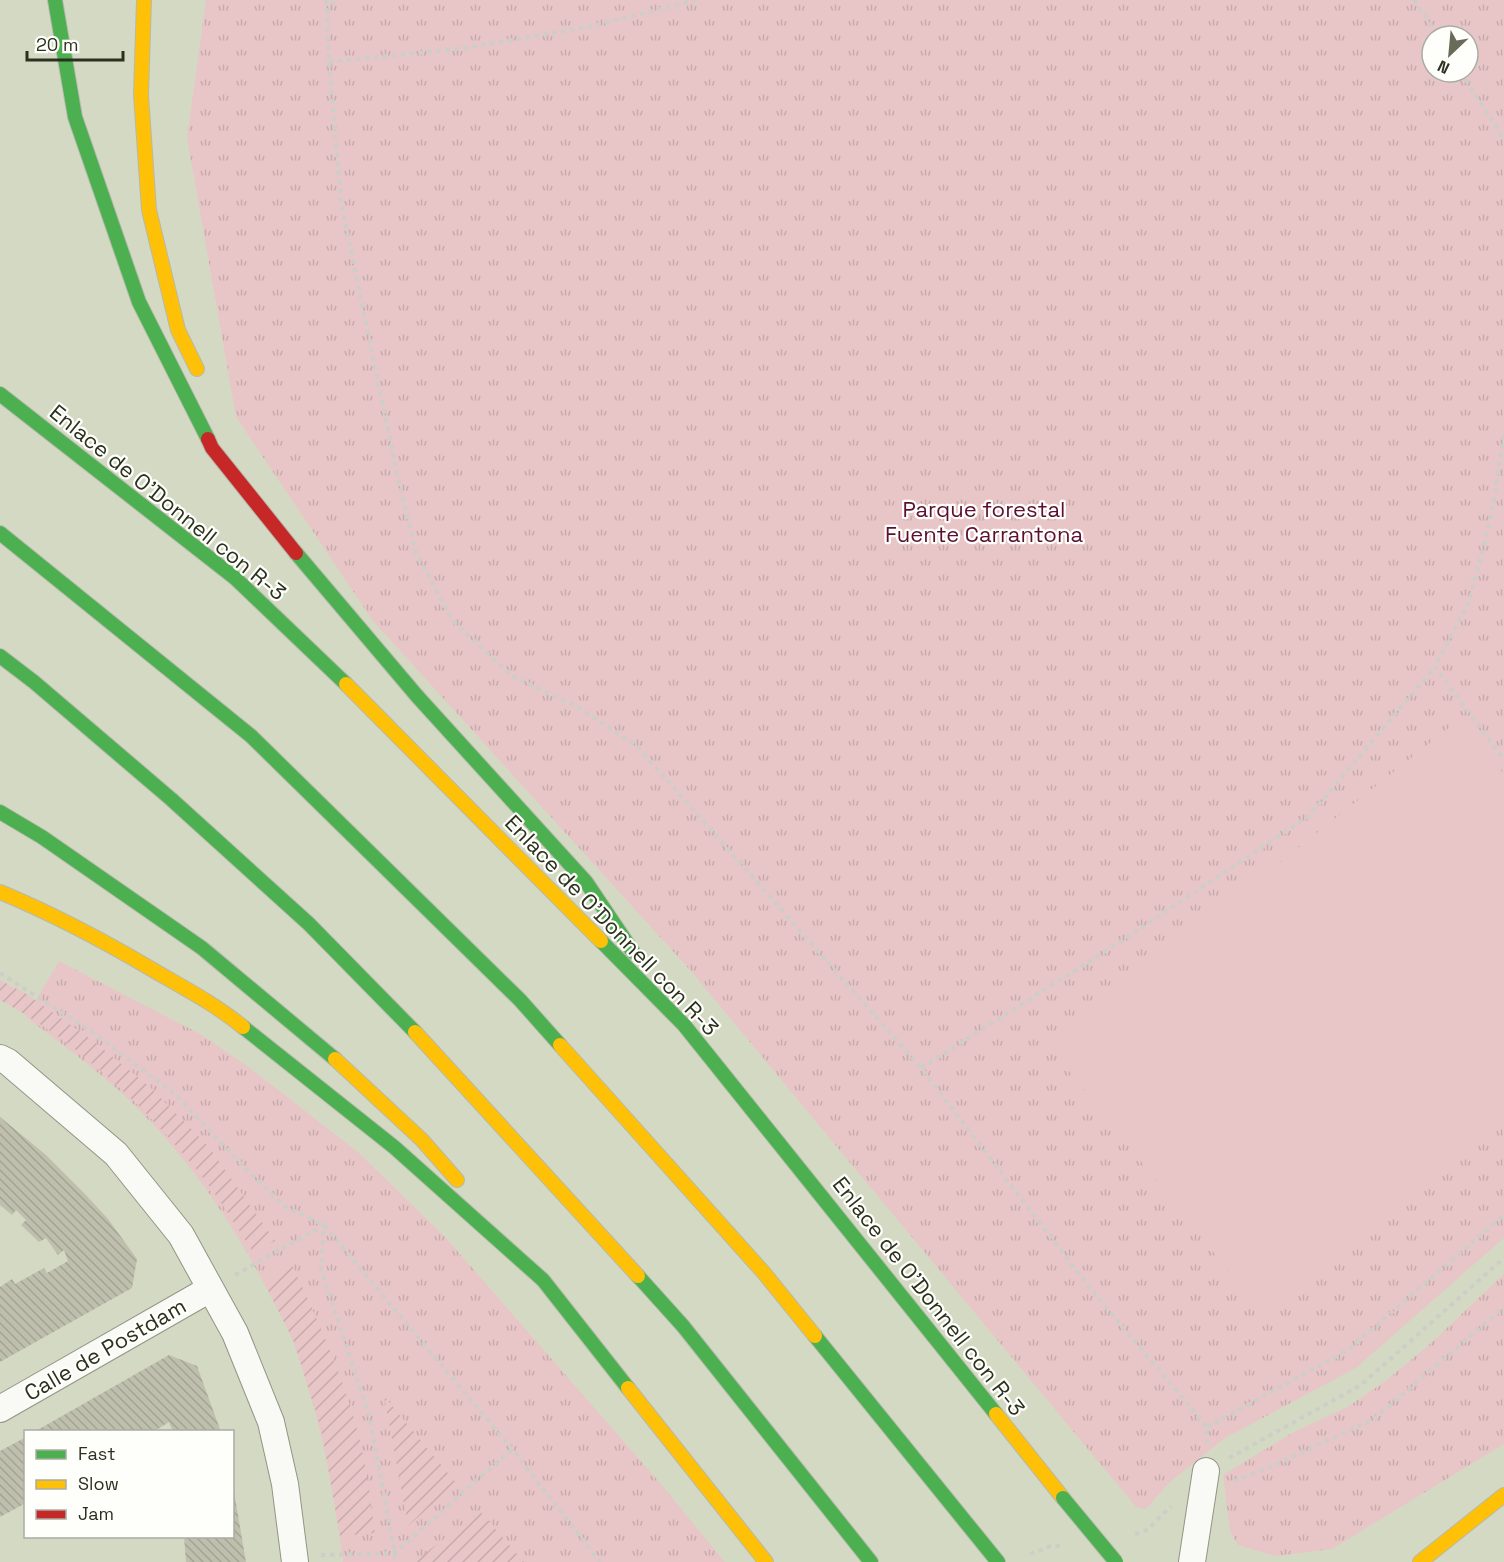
<svg xmlns="http://www.w3.org/2000/svg" width="1504" height="1562" font-family="'Space Grotesk',sans-serif">
<defs>
<pattern id="grass-tufts" width="24" height="20" patternUnits="userSpaceOnUse" patternTransform="scale(1.5)"><rect width="24" height="20" fill="#e8c6c8"/><path d="M3 7l-1-3M5 7V3M7 7l1-3M15 17l-1-3M17 17v-4M19 17l1-3" fill="none" stroke="#c7aaab"/></pattern>
<pattern id="garden-furrows" width="10" height="10" patternUnits="userSpaceOnUse" patternTransform="scale(1.5)"><rect width="10" height="10" fill="#e8c6c8"/><path d="M-1 1l2-2M0 10L10 0M9 11l2-2" fill="none" stroke="#c7aaab"/></pattern>
<pattern id="building-back-hatch" width="6" height="6" patternUnits="userSpaceOnUse" patternTransform="scale(1.5)"><rect width="6" height="6" fill="#bfbfae"/><path d="M-1 5l2 2M0 0l6 6M5-1l2 2" fill="none" stroke="#a4a495"/></pattern>
</defs>
<rect width="100%" height="100%" fill="#d4d9c3"/>
<path fill="url(#grass-tufts)" fill-rule="evenodd" d="M206,0H1504V1238L1356,1368L1225,1438L1169,1483L1146,1509L1136,1507L690,970L373,621L236,417L187,138ZM1432,36H1468V72H1432Z
M59,961L202,1035L250,1068L359,1153L446,1238L660,1483L725,1562H343C334,1488 320,1415 294,1344C289,1329 280,1314 272,1299C235,1225 187,1155 126,1097C95,1068 60,1043 26,1017Z
M1504,1274V1444L1332,1549L1275,1556L1238,1545L1230,1531L1223,1475L1292,1433L1349,1406L1387,1380L1431,1343Z"/>
<path fill="url(#garden-furrows)" d="M0,980L25,993L92,1040L151,1088L209,1147L275,1241L253,1252C235,1225 218,1195 196,1169C141,1103 76,1041 0,1000Z
M292,1265C320,1325 348,1386 362,1450C368,1477 371,1505 375,1533L340,1536L321,1429L294,1342L264,1282Z
M384,1396L456,1483L408,1526Z
M480,1511L524,1562H414Z"/>
<path fill="#e8c6c8" d="M1460,719L1504,774V1121L1262,1313L1049,1046Z"/>
<path fill="url(#building-back-hatch)" d="M0,1117L46,1155L84,1193L108,1219L137,1259L132,1288L0,1362V1287L12,1279L15,1284L44,1268L47,1273L68,1261L64,1250L58,1255L46,1238L39,1242L21,1225L26,1220L16,1210L12,1215L0,1205Z
M169,1355L197,1366L221,1432H173L169,1422L153,1432H34Z
M26,1437V1503L0,1517V1451Z
M232,1480L246,1562H186L184,1536H232Z"/>
<g fill="none" stroke-linecap="round" stroke-linejoin="round">
<defs>
<path id="street" d="M0,1058L8,1062L116,1154L181,1235L235,1333L271,1422L285,1484L295,1562
M0,1409L210,1289
M1192,1562L1206,1471"/>
<path id="fast" d="M55,0L75,117L139,302L208,439
M0,394L235,578L346,684
M0,533L251,736L520,1000L560,1045
M296,553L417,696L586,882L633,952
M0,656L34,682L171,799L309,924L415,1032
M0,812L42,837L202,948L335,1059
M601,941L684,1025L996,1414
M243,1027L394,1147L543,1280L628,1388
M638,1276L683,1326L871,1562
M815,1336L998,1562"/>
<path id="slow" d="M144,0L141,95L149,210L178,330L197,369
M346,684L601,941
M0,892C53,914 104,941 153,970C184,988 215,1004 243,1027
M415,1032L638,1276
M560,1045L764,1273L815,1336
M335,1059L422,1140L457,1180
M628,1388L766,1562
M996,1414L1063,1498
M1420,1562L1504,1495"/>
<path id="jam" d="M208,439L212,448L296,553"/>
</defs>
<use href="#street" stroke="#919584" stroke-width="28"/>
<use href="#fast" stroke="#b6b9ad" stroke-width="16"/>
<use href="#slow" stroke="#b6b9ad" stroke-width="16"/>
<use href="#jam" stroke="#b6b9ad" stroke-width="16"/>
<path stroke="#cccec7" stroke-width="4" stroke-dasharray="4.5 4.5" stroke-linecap="butt" d="M326,0L329,62L341,202L396,469L416,553L453,621L512,676L579,708L637,746L921,1068L1089,1287L1207,1427V1444
M1414,0L1438,36
M327,13L334,0
M329,62L457,49L588,27L696,0
M1461,72L1504,139
M1504,435L1491,518L1469,602L1435,667L1504,760
M0,973L92,1032L175,1094L245,1168L284,1206L324,1225L512,1449L600,1562
M921,1068L1120,942L1309,816L1435,667
M235,1275L324,1225L321,1269L369,1415L395,1553L394,1562
M1207,1427L1348,1350L1504,1215
M1229,1458L1361,1385L1504,1258
M1234,1481L1268,1468L1374,1419L1504,1307
M1135,1534L1147,1530L1171,1506
M1030,1554L1051,1546H1060
M321,1555L395,1553L512,1449"/>
<use href="#street" stroke="#f9f9f6" stroke-width="26"/>
<use href="#fast" stroke="#4caf50" stroke-width="14"/>
<use href="#slow" stroke="#ffc107" stroke-width="14"/>
<use href="#jam" stroke="#c62828" stroke-width="14"/>
<defs>
<path id="fast-bridge" d="M1063,1498L1116,1562"/>
</defs>
<use href="#fast-bridge" stroke="#b6b9ad" stroke-width="16" stroke-linecap="butt"/>
<use href="#fast-bridge" stroke="#4caf50" stroke-width="14"/>
</g>
<g text-anchor="middle" dominant-baseline="central" stroke-width="4.5" stroke-linejoin="round" paint-order="stroke">
<g font-size="22" fill="#2c301f" stroke="#fefffb">
<text transform="translate(168 502) rotate(39)">Enlace de O'Donnell con R-3</text>
<text transform="translate(612 925) rotate(46)">Enlace de O'Donnell con R-3</text>
<text transform="translate(929 1296) rotate(52)">Enlace de O'Donnell con R-3</text>
<text transform="translate(105 1349) rotate(-30)">Calle de Postdam</text>
</g>
<g font-size="22" fill="#5b0f33" stroke="#fefffb">
<text x="984" y="509">Parque forestal<tspan x="984" dy="25">Fuente Carrantona</tspan></text>
</g>
</g>
<rect x="24" y="1430" width="210" height="108" fill="#fefffb" stroke="#aaaca3" stroke-width="1.5"/>
<rect x="36" y="1450" width="30" height="9" fill="#4caf50" stroke="#aaaca3" stroke-width="1.5"/>
<text x="78" y="1460" font-size="18" fill="#2c301f">Fast</text>
<rect x="36" y="1480" width="30" height="9" fill="#ffc107" stroke="#aaaca3" stroke-width="1.5"/>
<text x="78" y="1490" font-size="18" fill="#2c301f">Slow</text>
<rect x="36" y="1510" width="30" height="9" fill="#c62828" stroke="#aaaca3" stroke-width="1.5"/>
<text x="78" y="1520" font-size="18" fill="#2c301f">Jam</text>
<g transform="translate(1450 54) rotate(206)"><circle r="28" fill="#fefffb" stroke="#aaaca3" stroke-width="1.5"/>
<path d="M0-4.5L10 22L0 15L-10 22Z" fill="#676b58"/>
<text y="-9" font-size="16" font-weight="bold" text-anchor="middle" fill="#2c301f">N</text>
</g>
<path d="M27 51v9h96v-9" fill="none" stroke="#2c301f" stroke-width="3"/>
<text x="36" y="51" font-size="18" fill="#2c301f" stroke="#fefffb" stroke-width="4.5" paint-order="stroke">20 m</text>
</svg>
